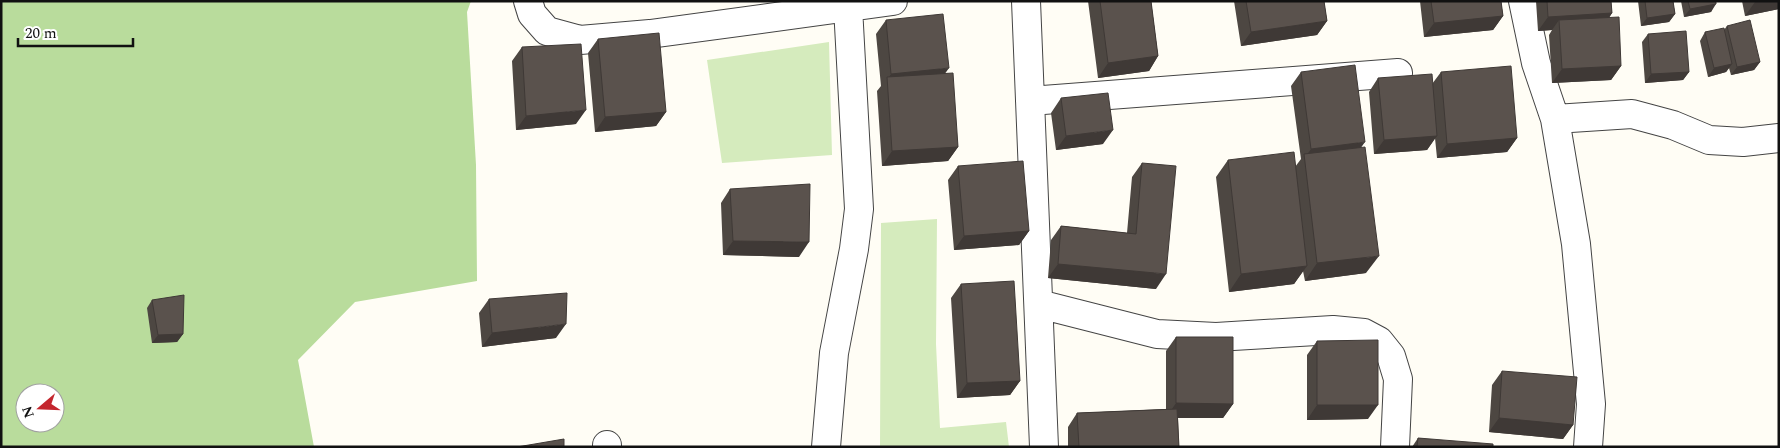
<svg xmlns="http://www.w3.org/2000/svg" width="1780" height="448" font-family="Spectral,serif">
<rect width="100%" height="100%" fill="#fffdf5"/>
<path fill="#d5ebbd" d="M829,42L832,155L722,163L707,60Z
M937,219L936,344L940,428L1006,422L1009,447H880L881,223Z"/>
<path fill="#b9dc9c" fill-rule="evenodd" d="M1,1H471L467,12L476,165L477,281L355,302L298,360L314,447H1ZM25,393H55V423H25Z"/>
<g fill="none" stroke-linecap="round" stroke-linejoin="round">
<defs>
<path id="minor" d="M528,1L532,14L547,31L580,40L650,34L893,1
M1026,1L1044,447
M1523,1L1536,63L1555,119L1576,244L1591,404L1588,447
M1030,101L1398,73
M1555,119L1632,114L1673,125L1709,140L1743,142L1779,138
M1039,304L1157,334L1216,337L1333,330L1364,333L1379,341L1391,356L1398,379L1395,447
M607,445V447
M826,447L834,353L854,249L859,209L848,7"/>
</defs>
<use href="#minor" stroke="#444" stroke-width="30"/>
<use href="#minor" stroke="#fff" stroke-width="28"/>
</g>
<path fill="#4d4742" d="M1088,1H1151L1158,56L1149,71L1098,78Z
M1234,1H1324L1327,21L1317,35L1241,46Z
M1420,1H1501L1503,16L1493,30L1424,37Z
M1536,1H1611L1612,13L1609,18L1621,66L1611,80L1552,83L1549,35L1552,30L1538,31Z
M1638,1H1673L1675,14L1669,22L1641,26Z
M1681,1H1716L1711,12L1684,17Z
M1742,1H1779V9L1745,16Z
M886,20L945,74L958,147L948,161L882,166L877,91L881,86L876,34Z
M1727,26L1760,62L1754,70L1731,75L1729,68L1726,72L1708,77L1700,41L1705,32L1724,30Z
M1648,34L1689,72L1683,80L1645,83L1642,42Z
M598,39L666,112L656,126L595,132L588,53Z
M522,47L576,124L516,130L512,61Z
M1301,72L1361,147L1366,273L1305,281L1303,271L1294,284L1229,292L1216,177L1228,160L1295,167L1301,159L1291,86Z
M1441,72L1517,138L1507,152L1437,158L1435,138L1427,150L1374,154L1369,92L1378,78L1432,84Z
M1061,98L1103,144L1056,150L1051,113Z
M1142,163L1156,289L1048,278L1051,240L1061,226L1127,233L1132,177Z
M958,166L1029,231L1019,245L954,250L948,180Z
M730,189L799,257L723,255L721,203Z
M961,284L1020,381L1010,395L957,398L951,298Z
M489,299L556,338L482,347L479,313Z
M152,300L183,334L177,342L152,343L147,308Z
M1176,337L1233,404L1223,418H1178L1179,447H1068V427L1077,413L1166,409V351Z
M1317,341L1368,419L1307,420V355Z
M1502,371L1573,425L1563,439L1489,432L1492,385Z
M1418,438L1493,447H1412Z"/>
<path fill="#3f3936" d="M1760,1H1779V9L1745,16L1755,2Z
M1716,4L1711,12L1684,17L1690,9Z
M1612,13L1602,27L1559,20L1552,30L1538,31L1548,17Z
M1675,14L1669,22L1641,26L1647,18Z
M1503,16L1493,30L1424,37L1434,23Z
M1327,21L1317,35L1241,46L1251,32Z
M1158,56L1149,71L1098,78L1108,63Z
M1760,62L1754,70L1731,75L1737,67Z
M1732,64L1726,72L1708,77L1714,68Z
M1621,66L1611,80L1552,83L1562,69Z
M949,68L939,82L887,80L891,74Z
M1689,72L1683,80L1645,83L1651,74Z
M586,110L576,124L516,130L526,116Z
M666,112L656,126L595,132L605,117Z
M1113,130L1103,144L1056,150L1066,136Z
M1437,136L1427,150L1374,154L1384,140Z
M1517,138L1507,152L1437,158L1447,144Z
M1365,142L1355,156L1304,159L1311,149Z
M958,147L948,161L882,166L892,151Z
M1029,231L1019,245L954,250L964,236Z
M733,241L809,242L799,257L723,255Z
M1379,256L1366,273L1305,281L1317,263Z
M1058,264L1166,274L1156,289L1048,278Z
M1307,266L1294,284L1229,292L1241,274Z
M566,324L556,338L482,347L492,333Z
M183,334L177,342L152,343L158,335Z
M1020,381L1010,395L957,398L967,383Z
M1176,403L1233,404L1223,418H1166Z
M1317,405H1378L1368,419L1307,420Z
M1499,418L1573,425L1563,439L1489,432Z"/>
<path fill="#5a524d" stroke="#3f3936" d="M1100,1H1151L1158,56L1108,63Z
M1246,1H1324L1327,21L1251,32Z
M1431,1H1501L1503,16L1434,23Z
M1547,1H1611L1612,13L1548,17Z
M1645,1H1673L1675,14L1647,18Z
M1688,1H1716V4L1690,9Z
M943,14L949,68L891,74L886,20Z
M1619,17L1621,66L1562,69L1559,20Z
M1750,20L1760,62L1737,67L1727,26Z
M1724,28L1732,64L1714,68L1705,32Z
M1686,31L1689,72L1651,74L1648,34Z
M659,33L666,112L605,117L598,39Z
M581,44L586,110L526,116L522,47Z
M1355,65L1365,142L1311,149L1301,72Z
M1511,66L1517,138L1447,144L1441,72Z
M953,73L958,147L892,151L887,77Z
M1432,74L1437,136L1384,140L1378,78Z
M1108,93L1113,130L1066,136L1061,98Z
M1365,147L1379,256L1317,263L1304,154Z
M1294,152L1307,266L1241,274L1228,160Z
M1023,161L1029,231L964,236L958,166Z
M1142,163L1176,166L1166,274L1058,264L1061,226L1136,234Z
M810,184L809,242L733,241L730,189Z
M1014,281L1020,381L967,383L961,284Z
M567,293L566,324L492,333L489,299Z
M184,295L183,334L158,335L152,300Z
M1176,337H1233V404L1176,403Z
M1378,340V405H1317V341Z
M1502,371L1577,377L1573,425L1499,418Z
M1177,409L1179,447H1079L1077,413Z
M1418,438L1493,444V447H1417Z
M564,439V447H517Z"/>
<rect width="1780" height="448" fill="none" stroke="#111111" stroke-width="5"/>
<g transform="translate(40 408) rotate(251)"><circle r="24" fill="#ffffff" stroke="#a0a0a0"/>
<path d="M0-4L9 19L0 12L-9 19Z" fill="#c4262e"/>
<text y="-8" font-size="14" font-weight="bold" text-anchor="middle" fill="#111111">N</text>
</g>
<path d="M18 38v8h115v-8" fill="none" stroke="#111111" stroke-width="2.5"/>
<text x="25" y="38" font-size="15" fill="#111111" stroke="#ffffff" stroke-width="4" paint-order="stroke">20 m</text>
</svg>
